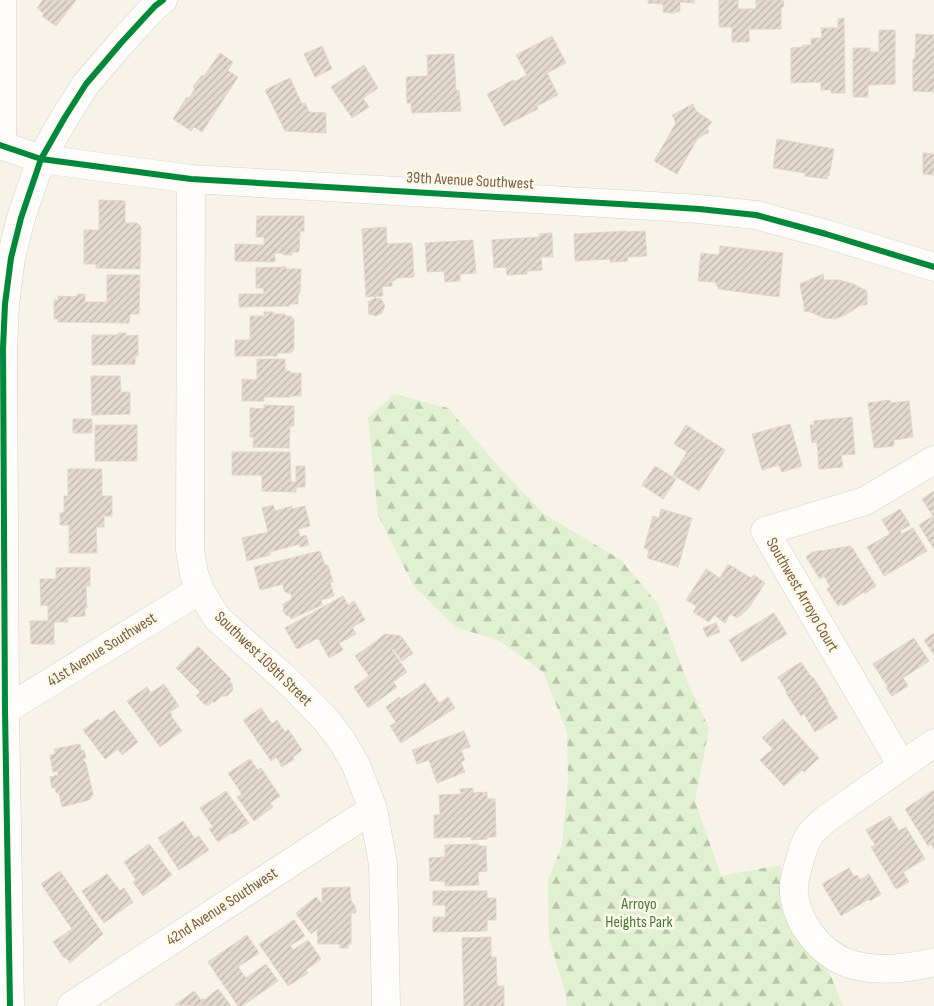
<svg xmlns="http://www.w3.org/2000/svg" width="934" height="1006" font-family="'Sofia Sans Condensed',sans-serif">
<defs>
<pattern id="forest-firs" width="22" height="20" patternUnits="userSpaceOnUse" patternTransform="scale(1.25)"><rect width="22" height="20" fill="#e0f0d1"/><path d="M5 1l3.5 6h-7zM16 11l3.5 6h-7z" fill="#bac6ab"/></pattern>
<pattern id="building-hatch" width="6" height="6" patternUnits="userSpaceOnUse" patternTransform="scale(1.25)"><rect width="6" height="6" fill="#e3d9cd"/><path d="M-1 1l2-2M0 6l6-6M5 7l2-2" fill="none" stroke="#bdb3a8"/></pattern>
</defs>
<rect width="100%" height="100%" fill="#f8f3e8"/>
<path fill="url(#forest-firs)" d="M394,394L448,408L500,468L544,514L621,560L658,604L689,686L709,728L695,801L721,876L780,865L787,910L830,974L843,1006H567L566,996L549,938L548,879L562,846L568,779L567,732L543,672L498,640L455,627L413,585L378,515L368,418Z"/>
<path fill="url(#building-hatch)" stroke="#e1d7ca" d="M43,0H76L56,26L42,16L44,14L37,8Z
M648,0H694V3L680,2V11L673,13L663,12V4L648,3Z
M719,0H738V9H756V0H783L784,6L781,8V29H749V42H732V27H719Z
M844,18L845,93H831V90H821V82L791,83V48L803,47V45H811V38H822L821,28H838V19Z
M879,30H895V84L868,85V97H853V48H870V52H879Z
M916,34L934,35V92L913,91V59H915Z
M552,36L566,63L547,73L558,95L537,106L538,109L504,126L487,94L513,80L514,82L527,75L516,55Z
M322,46L332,69L315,77L304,54Z
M220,53L233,62L228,71L238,77L202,132L194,127L191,131L173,119L187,97L189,98L195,89L193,87L202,75L204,76Z
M454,54L456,91L459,90L461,111L412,113L411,103H407L406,77L428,76L427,55Z
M364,65L378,88L363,98L369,107L352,118L331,87Z
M290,78L302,104L305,103L309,112L326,113V133L285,131L265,90Z
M693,104L696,111L712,122L707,128L709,132L698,138L677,174L654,161L676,123L672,115Z
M777,139L834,149L829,176L827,175V179L805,176V173L773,168Z
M923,153L934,154V175L923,174Z
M99,200L125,201V223H137L141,227L140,269L96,268V264H84V230H99Z
M257,216H304V231H300L299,252H292V255H283V253H275V262L235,261V244L264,245V237H256Z
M386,227L387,244L412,243L414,277L397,278L394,281H392V286L382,287L383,296L366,297L362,229Z
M626,231V232L645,231L647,256L627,257L628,261L610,262V259L575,261L574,234Z
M552,233L553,257H541L542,270L527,271V274L507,275L506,267L494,268L492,240L539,237V234Z
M473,240L476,273L460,274V281L445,282L444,271L427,272L425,243Z
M720,246L783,253L779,297L718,289V286L716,285V282L698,281L701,253L719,255Z
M286,267V269H301L300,292L298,295V304H290V306L239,307V294H264L263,288H256V268Z
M823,274L824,280H839L853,284L867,291V305H860L847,314L835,319L824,318L808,311L805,312L800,284Z
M107,275H140L139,314H130L129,323L58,322V319H54V300H58V296L77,297V294H85V302H107Z
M375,298L381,299L385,306L382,313L376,316L369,314L368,302Z
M264,312H273V314H285V316H290L294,319V349L291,353H277V356H235V340H250V316H264Z
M118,333H126V336L138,335V356H135V364L92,365V335H118Z
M257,359H285V371H290V373H301V396H292L290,397H264V401H242V379L257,380Z
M91,376H120L121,392H130V414L92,415Z
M890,400L891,403L909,401L913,437L894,440V446L874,448L868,403Z
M264,405L294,406V426H290L289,448L253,447L254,437H250V408L264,409Z
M852,417L855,454L841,455L843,467L819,469L817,442L812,443L810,425H814V421Z
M73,419H92V433H73Z
M790,424L802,466L782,472L779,465L762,470L752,434Z
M95,425H137V461H95Z
M686,425L725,450L699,491L673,475L687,452L674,444Z
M232,452H290L291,482H296V466H305V487H296V492L262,491V475H232Z
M655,466L676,479L663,499L642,485Z
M68,469H102V496H112V516H104V527H96L97,553H69V525H60V513H64V496H68Z
M934,491V549L919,525L933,516L922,499Z
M273,505L275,511L292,506V509L305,506L310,526L298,529L300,537L306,535L309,545L300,547L299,544L270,552V555L247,561L242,538L268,532L262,508Z
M661,509L692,518L678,567L647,558L649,550L644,548L653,516L659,518Z
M900,509L910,525L900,531L902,534L913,528L927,551L884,576L867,547L890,534L882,520Z
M851,546L876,586L865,594L864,592L843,606L842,603L838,606L827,589L830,587L824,576L820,579L806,557L813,552Z
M320,551L325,565H328L333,582H330L334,596L321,600L322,605L291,619L290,616H287L283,611L284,607L283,604L292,599L291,593L289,594L284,591L283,585L284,584L260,590L254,567Z
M728,564L751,578L754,575L765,583L748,609L737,618L730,614L725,623L714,615L709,622L693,612L697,606L686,600L706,569L720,578Z
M90,567V586H86L87,608H85V616L67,617L68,622H54V644H31L30,621H48V605L41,606L40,579H56V568Z
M343,596L348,605L354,601L365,620L352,627L356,634L339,643L343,650L329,658L318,638L297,649L285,628Z
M774,613L787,634L742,662L729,640Z
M716,623L720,632L707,637L703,628Z
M934,633V655L924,640Z
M385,634L401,636L413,653L402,661L393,649L392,650L407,672L393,682L397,687L368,708L354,687L369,676L355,656L378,640H377Z
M914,638L929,661L903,678L908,686L892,696L886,688L888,687L873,664Z
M198,646L231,679L229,681L232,684L233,690L227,696H221L214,703L213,701L209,705H205L196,696L200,692L176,668Z
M801,662L812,678L813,677L828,700L827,701L838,718L815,732L804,714L801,716L786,693L787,692L778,677Z
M425,683L439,703L448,697L455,708L401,743L390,726L396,722L386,707L399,697L401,699Z
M164,684L179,706L170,712L172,715L171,716L182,731L160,747L127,701L147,687L151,693Z
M261,708L272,724L277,720L285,732L288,729L302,750L293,757L294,759L282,767L276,757L271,761L243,720Z
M114,710L138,742L122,755L118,749L105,759L83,730L98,719L100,721Z
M783,719L819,758L804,772L802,770L784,786L760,760L773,749L762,738Z
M464,731L470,747L461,750L465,760L461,762L465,772L437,783L429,760L417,764L412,750Z
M80,744L81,751L84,750L86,758L82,759L86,763L93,795L89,800L62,807L59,793H56L55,787L52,788L50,777L58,775V771L53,772L50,755L55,754L54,749Z
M250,759L258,770L261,768L280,796L270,803L273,807L254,821L237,797L242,794L228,773Z
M473,788V793L487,792V799H495L496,837H487V839L471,840V837L434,838V815H440L439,795L461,794L460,789Z
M934,790V849L931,844L928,846L905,809Z
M226,791L249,823L232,834L231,833L218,842L209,829L213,827L200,808Z
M890,816L899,831L906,827L925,859L903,872L909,882L896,889L871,847L875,845L866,830Z
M183,821L195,839L199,836L209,850L179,870L158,838Z
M149,844L172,875L143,896L133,882L136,880L124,862Z
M478,844V846H486L487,871L478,872L479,885L445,886V881H430L429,858L445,857V845Z
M849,868L854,877L857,875L860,880L869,874L881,894L870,901L869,899L841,916L822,884Z
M60,871L103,934L70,963L66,957L64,958L53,942L72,929L41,884Z
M107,874L120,891L124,888L133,902L104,923L82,891Z
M350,887L351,901L355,906L356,913H351V944H348V948H340V944H318L317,929L311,934L296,913L316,897L322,904V888Z
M433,891H487V898H496V920H487V931L433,932V917H446L445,905H433Z
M294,920L305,936L290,946L293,950L308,940L321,959L306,970L308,973L288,986L259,944Z
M247,935L259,953L238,967L246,978L266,964L278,981L242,1006H238L208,962Z
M491,937V957H496L497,986H504V1006H464L462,938Z
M218,989L231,1006L175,1005L194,991L201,1000L203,999L204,1000Z"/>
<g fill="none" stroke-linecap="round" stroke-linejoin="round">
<defs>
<path id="minor" d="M2,0V145
M0,145L41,159L191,179L653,206L699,209L756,215L826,234L934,267
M191,179L190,550L194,574L200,590L217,618L291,684L327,721L342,741L356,765L373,809L383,864L386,1006
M5,710L200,590
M934,743L826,819C822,823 816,827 812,832C805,841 802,852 799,863C796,873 793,883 794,893C797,923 819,952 847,963C875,973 906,969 934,962
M902,766L765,531L865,501L934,460
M10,1006L5,710L3,348L5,304L11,258L21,218L41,159L65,117L86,84L121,43L155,6L163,0
M71,1006L373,809"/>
</defs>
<use href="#minor" stroke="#d6cfc5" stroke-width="29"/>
<use href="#minor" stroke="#fefdfc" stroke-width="28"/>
<defs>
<path id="cycleway" d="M0,145L41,159L191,179L653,206L699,209L756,215L826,234L934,267
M10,1006L5,710L3,348L5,304L11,258L21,218L41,159L65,117L86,84L121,43L155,6L163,0"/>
</defs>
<use href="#cycleway" stroke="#fff9ea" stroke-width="9"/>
<use href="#cycleway" stroke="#00873e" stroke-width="6"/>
</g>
<g text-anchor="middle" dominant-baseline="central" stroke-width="5" stroke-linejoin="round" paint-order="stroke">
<g font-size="16" fill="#795d46" stroke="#fff9ea">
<text transform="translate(470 181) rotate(3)">39th Avenue Southwest</text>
<text transform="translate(802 595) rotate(60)">Southwest Arroyo Court</text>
<text transform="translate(102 650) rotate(-32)">41st Avenue Southwest</text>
<text transform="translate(263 659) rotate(44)">Southwest 109th Street</text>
<text transform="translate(222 907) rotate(-33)">42nd Avenue Southwest</text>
</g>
<g font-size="16" fill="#477a3a" stroke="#fff9ea">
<text x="639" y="904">Arroyo<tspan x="639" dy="18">Heights Park</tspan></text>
</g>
</g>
</svg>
